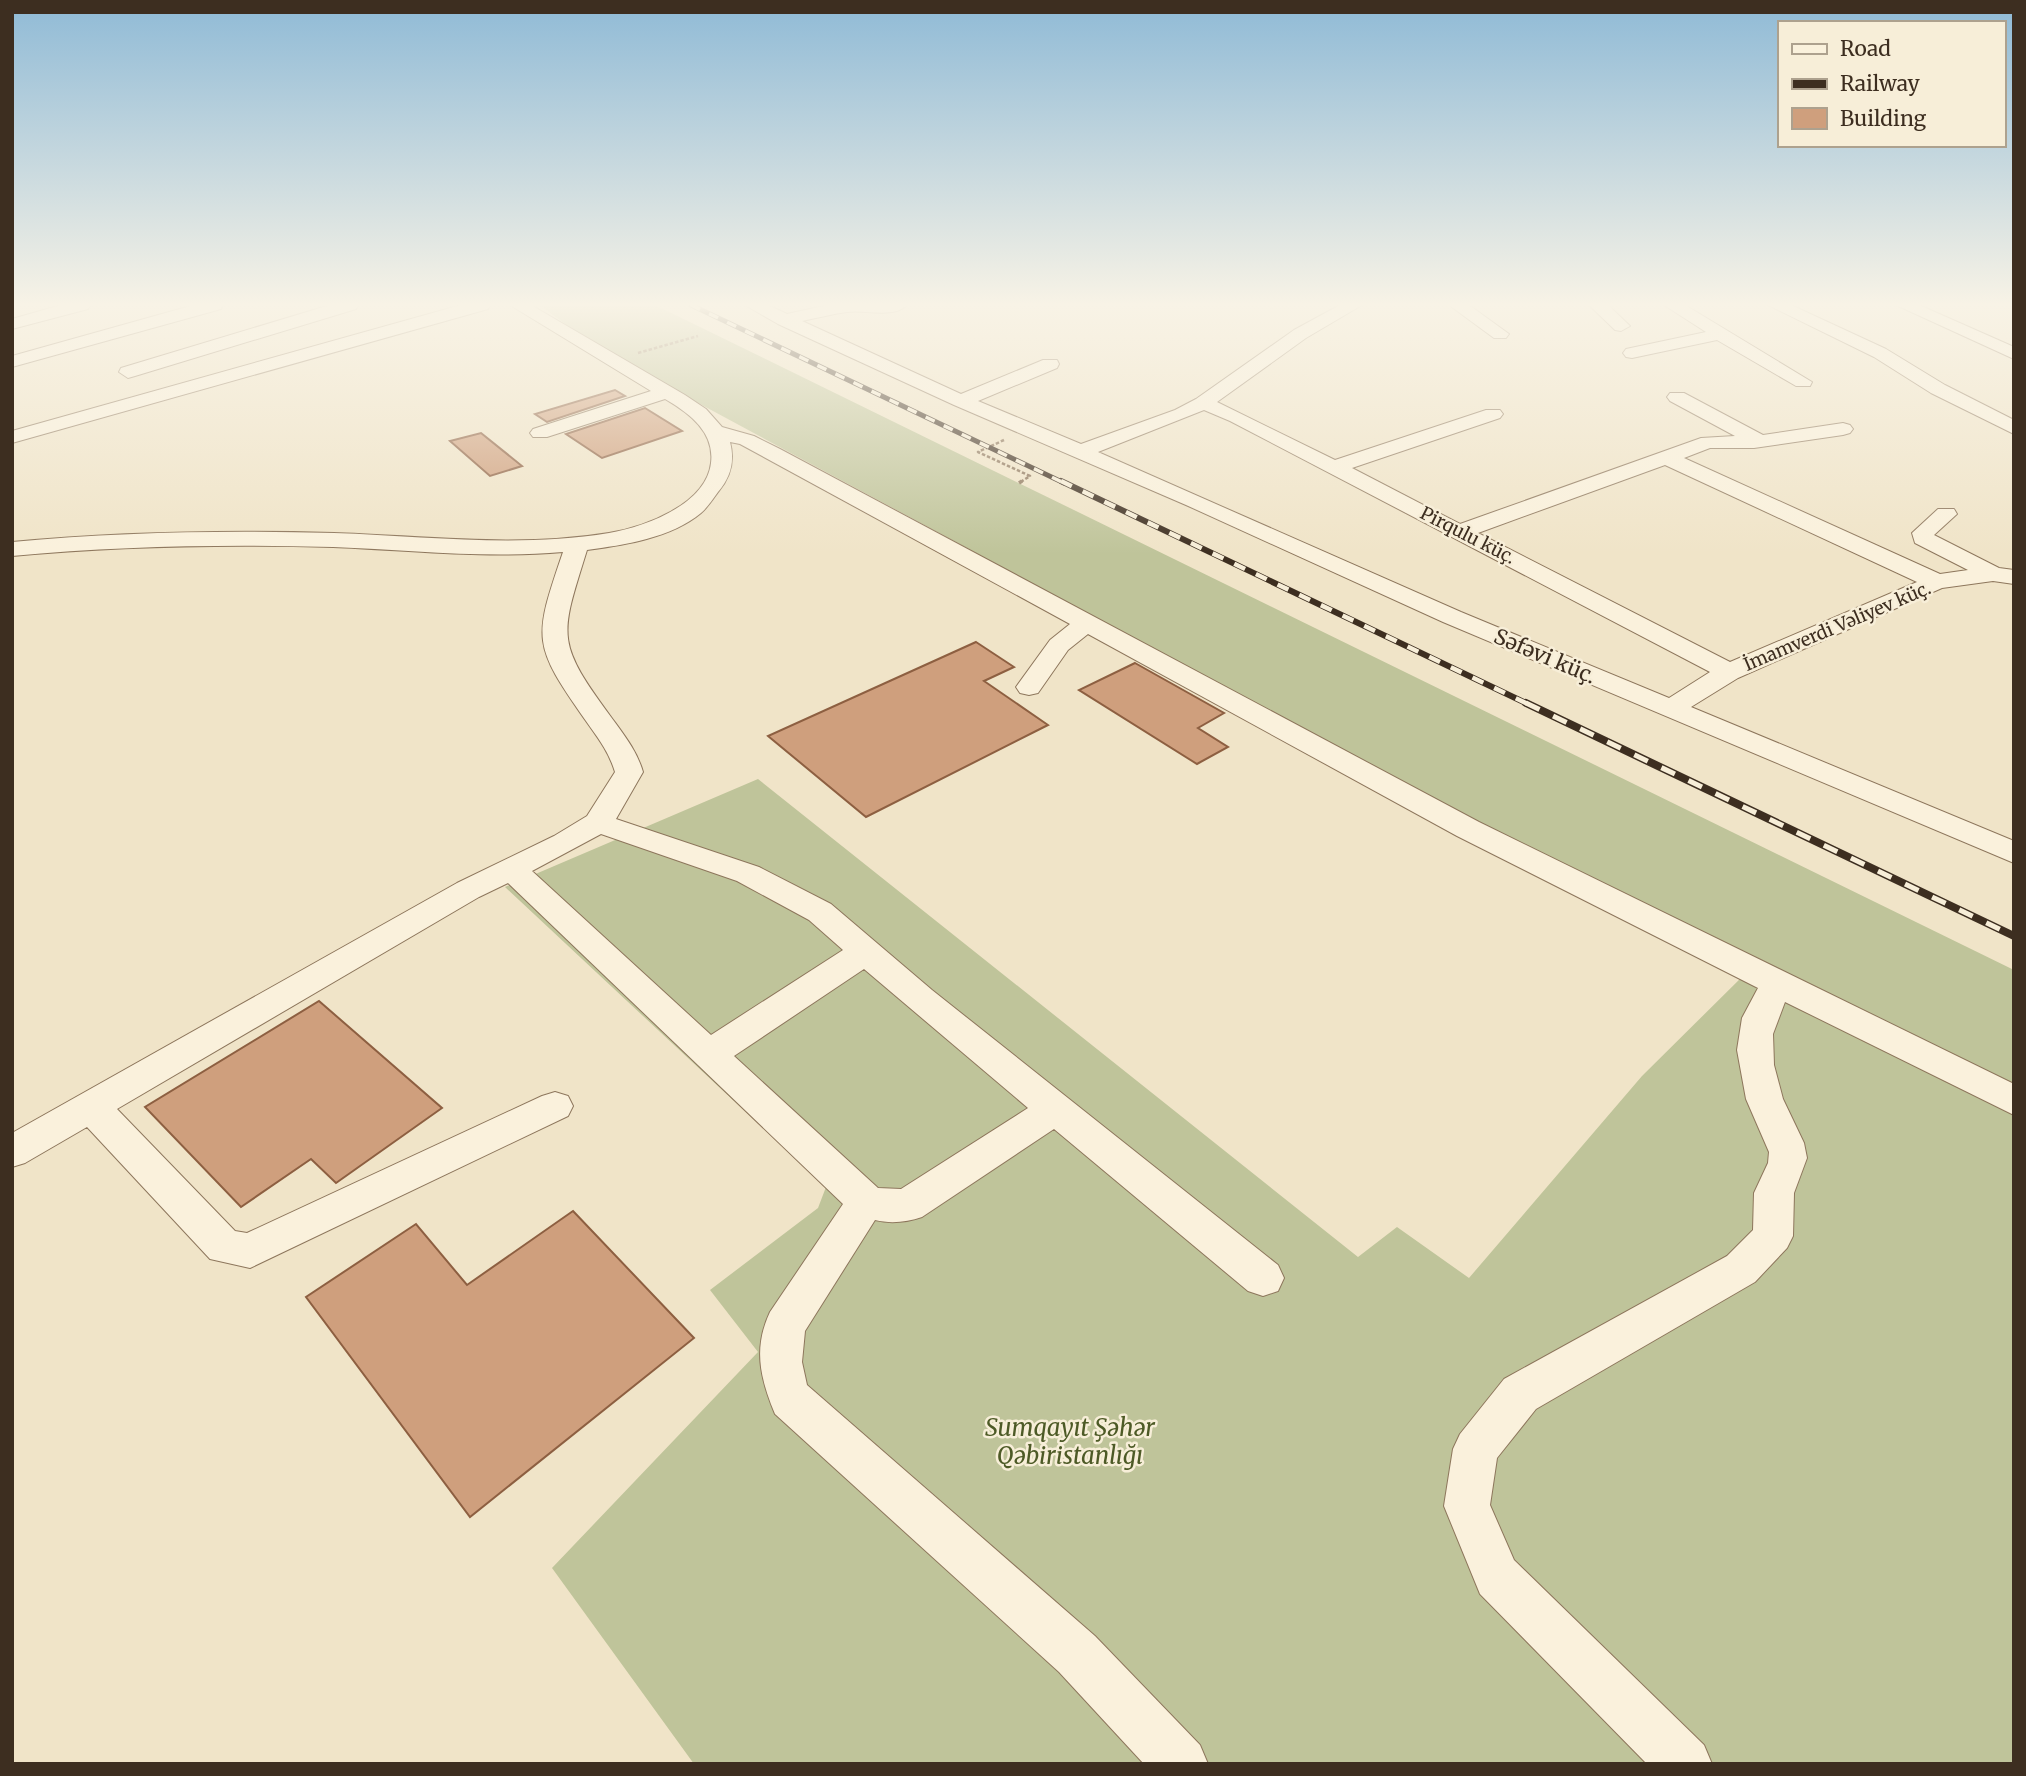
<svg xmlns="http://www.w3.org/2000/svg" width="2026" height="1776" font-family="Merriweather,serif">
<rect width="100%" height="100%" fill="#f0e4c8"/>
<path fill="#bfc49a" d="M540,305H655L2014,970V1764H694L552,1568L758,1352L710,1290L818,1208L826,1187L505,887L758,779L1358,1257L1397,1227L1469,1278L1642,1076L1749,970L598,349Z"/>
<path fill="#cf9f7d" stroke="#8d5f41" stroke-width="2" d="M615,390L625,396L547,422L535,414Z
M645,408L682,431L602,458L566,434Z
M481,433L522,466L490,476L450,441Z
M976,642L1014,667L984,681L1048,725L866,817L768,736Z
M1135,663L1224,713L1198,728L1228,747L1197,764L1079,690Z
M319,1001L442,1108L336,1183L311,1159L241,1207L145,1107Z
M573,1211L694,1338L470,1517L306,1297L416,1224L467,1285Z"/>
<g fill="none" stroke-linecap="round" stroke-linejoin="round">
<defs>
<path id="minor" d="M61,305H90L88,309L12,329V319Z
M194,305H223L221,309L12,367V356Z
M330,305H358L356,309L135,376L128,378L119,372L121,368Z
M461,305H490L488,309L12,443V431Z
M510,305H531L685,395L706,409L722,427L754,436L780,449L1479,822L2014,1084V1115L1785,1002L1773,1034L1774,1065L1783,1099L1804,1143L1807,1158L1794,1193L1793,1236L1787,1248L1755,1282L1536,1409L1497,1458L1490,1505L1514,1560L1704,1745L1712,1764H1647L1480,1594L1444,1506L1453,1449L1460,1434L1504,1379L1727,1256L1753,1230L1754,1193L1768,1163L1769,1152L1746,1099L1737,1050L1742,1018L1758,988L1457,836L1088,634L1068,650L1038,693L1029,695L1020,693L1016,687L1050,640L1070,624L740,444L730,442C735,461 731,477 718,492C713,499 707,508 701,513C671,538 624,545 587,550C560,637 555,641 611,717C624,735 637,751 643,772L616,819L759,867L831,904L932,990L1278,1265L1284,1278L1278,1291L1263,1296L1248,1291L1054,1129L922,1217C907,1222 891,1224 875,1220L805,1331L802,1362L807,1385L1095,1636L1200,1745L1208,1764H1144L1059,1672L775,1414C760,1378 753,1348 770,1312L843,1204L508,883L479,897L117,1109L235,1231L247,1233L542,1096L555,1092L568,1096L573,1106L568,1116L250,1268L210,1259L87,1127L25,1163L12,1167V1133L457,883L554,836L587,816L615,772C609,752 598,738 586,721C532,644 533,640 563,552C486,559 409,550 333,547C226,544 119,546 12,556V542C119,532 227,530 334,533C425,536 518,548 609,533C644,527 706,505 711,463C715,432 689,413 665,399L547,437H533L530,433L533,429L651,391ZM601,834L737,881L809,920L843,950L711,1035L532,871ZM864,969L1028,1108L901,1189L878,1188L734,1056Z
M745,305H768L787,314L828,305H907C893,319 864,309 847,312C832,314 817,318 802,321L961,394L1043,360H1057L1059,364L1057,368L978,401L1081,444L1175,410L1196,399L1294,330L1340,305H1362L1306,338L1217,402L1335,460L1486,410H1500L1503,414L1500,418L1352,468L1460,524L1701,438L1735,436L1670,401L1667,397L1670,393H1684L1763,435L1843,423L1850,425L1853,429L1850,433L1843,435L1754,448H1710L1684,458L1940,574L1968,570L1915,543L1912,533L1938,509H1954L1957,514L1934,535L1999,568L2014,570V584L1993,581L1942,588L1738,678L1691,707L2014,841V863L1443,622L1186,505L954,405L778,324ZM1204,410L1230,421L1710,672L1669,698L1461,612L1098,452ZM1665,465L1917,582L1730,662L1478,533Z
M1449,305H1469L1509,334L1506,338H1494Z
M1589,305H1608L1630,326L1621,331L1615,330Z
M1664,305H1685L1812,382L1810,386H1796L1717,340L1632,358L1626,357L1623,353L1626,349L1706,332Z
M1768,305H1791L1886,349L1945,385L2014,420V434L1931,393L1874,357Z
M1896,305H1919L2014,347V359Z"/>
</defs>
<use href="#minor" stroke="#8d765c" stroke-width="2"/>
<path stroke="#8d765c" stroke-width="2.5" stroke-dasharray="3.5 2" stroke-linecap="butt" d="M638,353L698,336
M1004,440L978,452L1030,476L1019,483"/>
<path stroke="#8d765c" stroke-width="3.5" stroke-dasharray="4.5 2.5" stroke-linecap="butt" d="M1019,483L1022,481"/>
<use href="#minor" fill="#faf1dc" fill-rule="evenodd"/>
<defs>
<path id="rail-far2" d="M691,305L1064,483"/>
<path id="rail-far1" d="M1061,481L1530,705"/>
<path id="rail" d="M1526,703L2014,936"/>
</defs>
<use href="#rail-far2" stroke="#3d2e20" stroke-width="5"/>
<use href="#rail-far1" stroke="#3d2e20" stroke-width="6"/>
<use href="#rail" stroke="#3d2e20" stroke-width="8"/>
<use href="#rail-far2" stroke="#f7eed8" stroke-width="3.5" stroke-dasharray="10" stroke-linecap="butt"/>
<use href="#rail-far1" stroke="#f7eed8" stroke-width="4.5" stroke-dasharray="12" stroke-linecap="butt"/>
<use href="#rail" stroke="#f7eed8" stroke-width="5" stroke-dasharray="15" stroke-linecap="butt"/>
</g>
<linearGradient id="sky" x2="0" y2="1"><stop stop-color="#8fbad6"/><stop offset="0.55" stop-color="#f8f3e6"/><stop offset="1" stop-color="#f8f3e6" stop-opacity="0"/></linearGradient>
<rect width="2026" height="554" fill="url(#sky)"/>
<g text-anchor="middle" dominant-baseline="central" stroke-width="5" stroke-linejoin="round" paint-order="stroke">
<g font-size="18" fill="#3d2e20" stroke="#f7eed8">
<text transform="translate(1468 535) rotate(27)">Pirqulu küç.</text>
<text transform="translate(1837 626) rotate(-23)">İmamverdi Vəliyev küç.</text>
</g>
<g font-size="21" fill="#3d2e20" stroke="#f7eed8">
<text transform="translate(1545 656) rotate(23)">Səfəvi küç.</text>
</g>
<g font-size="24" font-style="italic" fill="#4d5a26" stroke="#f7eed8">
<text x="1070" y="1427">Sumqayıt Şəhər<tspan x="1070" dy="28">Qəbiristanlığı</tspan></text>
</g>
</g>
<rect width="2026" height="1776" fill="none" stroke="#3d2e20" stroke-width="28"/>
<rect x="1778" y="21" width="228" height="126" fill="#f7eed8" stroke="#ada18e" stroke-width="2"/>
<rect x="1792" y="44" width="35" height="10" fill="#faf1dc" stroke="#ada18e" stroke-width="2"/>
<text x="1840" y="56" font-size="21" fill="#3d2e20">Road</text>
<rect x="1792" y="79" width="35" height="10" fill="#3d2e20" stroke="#ada18e" stroke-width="2"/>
<text x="1840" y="91" font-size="21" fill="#3d2e20">Railway</text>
<rect x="1792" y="108" width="35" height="21" fill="#cf9f7d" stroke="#ada18e" stroke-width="2"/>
<text x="1840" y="126" font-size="21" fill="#3d2e20">Building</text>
</svg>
